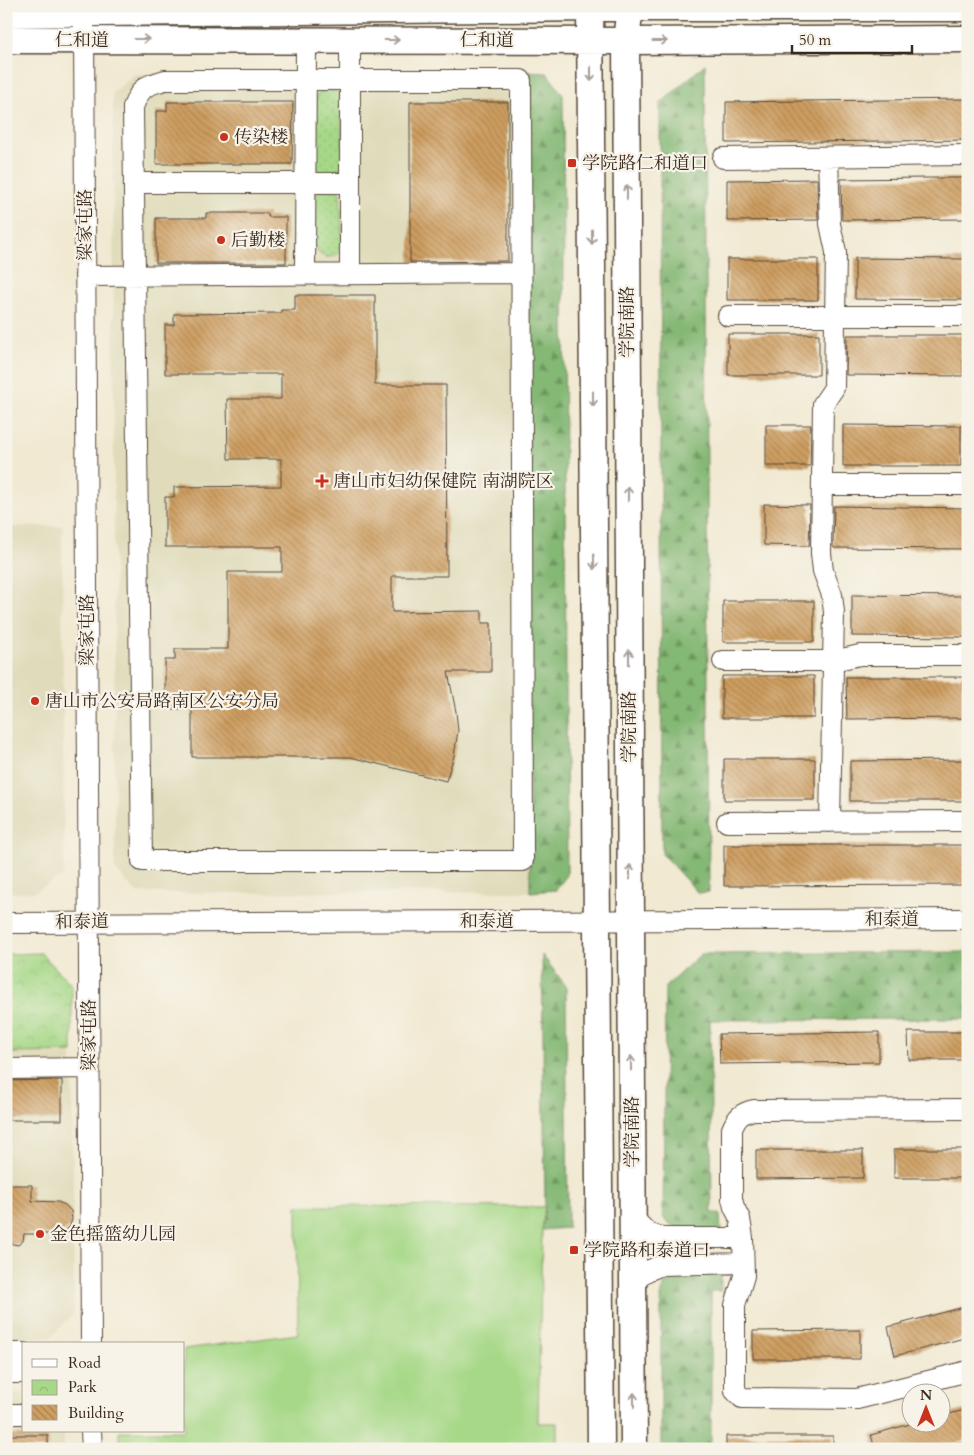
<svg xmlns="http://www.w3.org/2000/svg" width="974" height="1455" font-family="Cardo,'Noto Serif SC',serif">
<defs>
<pattern id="forest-firs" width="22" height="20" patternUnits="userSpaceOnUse" patternTransform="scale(1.25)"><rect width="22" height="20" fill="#84b874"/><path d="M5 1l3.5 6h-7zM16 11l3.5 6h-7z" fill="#6d965f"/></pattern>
<pattern id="park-crowns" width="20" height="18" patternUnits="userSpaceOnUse" patternTransform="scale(1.25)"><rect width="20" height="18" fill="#a6d887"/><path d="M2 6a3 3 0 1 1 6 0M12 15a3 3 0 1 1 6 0" fill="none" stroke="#90ba74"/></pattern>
<pattern id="garden-dots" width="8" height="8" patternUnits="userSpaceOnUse" patternTransform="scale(1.25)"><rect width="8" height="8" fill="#a6d887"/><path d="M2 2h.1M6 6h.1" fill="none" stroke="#90ba74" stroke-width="1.8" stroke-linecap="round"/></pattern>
<pattern id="building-back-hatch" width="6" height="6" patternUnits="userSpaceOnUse" patternTransform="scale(1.25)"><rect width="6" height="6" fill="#ce9e60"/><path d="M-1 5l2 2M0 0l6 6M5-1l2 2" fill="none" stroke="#a8814f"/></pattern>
</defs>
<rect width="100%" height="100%" fill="#f7f3e8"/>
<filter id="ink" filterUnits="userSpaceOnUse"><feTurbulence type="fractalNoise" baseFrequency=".02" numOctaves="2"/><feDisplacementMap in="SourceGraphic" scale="10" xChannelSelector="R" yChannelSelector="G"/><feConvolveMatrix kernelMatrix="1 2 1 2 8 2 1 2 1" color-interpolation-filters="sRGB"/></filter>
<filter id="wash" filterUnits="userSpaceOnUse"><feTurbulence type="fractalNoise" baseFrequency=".0096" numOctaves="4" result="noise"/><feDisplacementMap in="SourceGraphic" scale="20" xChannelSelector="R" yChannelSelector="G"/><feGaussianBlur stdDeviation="1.12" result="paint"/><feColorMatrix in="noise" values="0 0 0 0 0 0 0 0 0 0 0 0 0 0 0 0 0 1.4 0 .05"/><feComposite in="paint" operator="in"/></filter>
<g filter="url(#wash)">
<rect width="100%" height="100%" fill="#f1e9d2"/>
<path fill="#e0dcbb" d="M528,72L530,892L137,893L115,869L113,93L135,74Z
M62,526L64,875L34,892L6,893V527Z
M72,1052L74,1313L50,1338H6V1053Z
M24,1393V1431H64V1449H6V1394Z"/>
<path fill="#a6d887" stroke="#708152" d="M297,1206L545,1207L542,1230L538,1423H557V1449H119V1431H184V1349L298,1334Z"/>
<path fill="url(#forest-firs)" stroke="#607149" d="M705,64L709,892L698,893L662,854L660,104Z
M528,72L547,73L563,95L567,875L556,890L530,892Z
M968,952V1019L710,1020L712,1213H720L721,1234C702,1232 675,1234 663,1217L665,987L701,954Z
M542,955L566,986L568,1228L542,1230L545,1207Z
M721,1271V1291H711V1449H661V1291L665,1285L677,1277L678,1272Z"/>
<path fill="url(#park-crowns)" stroke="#708152" d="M41,953L72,985V1052L6,1053V954Z"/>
<path fill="url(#garden-dots)" stroke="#708152" d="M329,89L336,91L341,95L343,167L339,173L319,174L315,168L314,102C317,94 320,91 329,89Z
M321,189H335L340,193L343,248C335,260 323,260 314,248L313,200L316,194Z"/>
<g id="blocks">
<path fill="url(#building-back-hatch)" d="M968,99V140L726,143V102Z
M167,102H293L292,164H156V111H167Z
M410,102H508V261L410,262Z
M927,178H968V219L842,220L841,179Z
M817,179L818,220L727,221V180Z
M206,213H268V217H286V263H156V218H206Z
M855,258L967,259V300L855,299Z
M727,259H818V300H727Z
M295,295H375V385H446L447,576H392V612L482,611V623H491V672H448L456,712L458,731L454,756L446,781L350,757H192V709H165V660H175V649H228V572H282V547H165V497H174V487L281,486V459H228L227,399H281V374H165V325H174V314L281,313V310H295Z
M728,334H819V375H728Z
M847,335H963V376L846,375Z
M766,425H811L810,466H766Z
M843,425L961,426V466H843Z
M764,504L810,505L809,546L764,545Z
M834,506L968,508V549L834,548L833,546Z
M852,595L966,596V637L852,636Z
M723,601H814V642H723Z
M722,676H814V718H722Z
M846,677H963L964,718L847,719Z
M724,759H815V800H724Z
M968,760V801H850V761Z
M724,845H968V885L724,886Z
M879,1032V1062L720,1064L719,1034Z
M908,1032H968V1060H909Z
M62,1080V1120H6V1081Z
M894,1149H968V1178H894Z
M756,1150H863V1178L756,1179Z
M6,1185H32V1201L58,1202L65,1205L71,1211L72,1219L70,1226L65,1231L57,1234H24L23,1241L18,1245L8,1243L6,1239Z
M968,1306V1337L895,1356L888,1327Z
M860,1330V1359H753V1331Z
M968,1409V1440L934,1449H875L871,1435L917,1422H942V1416Z
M6,1435H48V1449H6Z
M726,1436H833V1449H726Z"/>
</g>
</g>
<g filter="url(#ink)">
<use href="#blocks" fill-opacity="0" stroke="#564739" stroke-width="1"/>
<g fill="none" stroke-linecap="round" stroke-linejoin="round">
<defs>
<path id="minor" d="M84,26L91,1344
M350,40V274
M165,80H521L523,861H142L133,107C141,87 144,86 165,80Z
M828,157L830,224L836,252L834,388L823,404L821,553L823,571L832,595L834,612L830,822
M723,158L968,155
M134,183H350
M305,275L306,40
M85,276L521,273
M728,316H968
M822,485H968
M723,661H833L860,655H968
M727,822L968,821
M6,923L968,919
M6,1069L89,1068
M968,1109L754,1110C741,1113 737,1117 732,1129V1199L734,1207L740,1219L743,1238L744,1276L735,1305V1391L742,1398L857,1399L968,1371
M633,1218L648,1233L662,1238H743
M633,1280L647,1271L662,1265L743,1263
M6,1353H24
M6,1373H24
M6,1414H24
M91,1431L92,1449"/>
<path id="major" d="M590,6L601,1449
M630,6L626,41L634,1449
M6,14L590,8H968
M6,40L626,41L968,39"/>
</defs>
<use href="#minor" stroke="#564739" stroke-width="22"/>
<use href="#major" stroke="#564739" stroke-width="29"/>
<use href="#minor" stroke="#fff" stroke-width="20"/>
<use href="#major" stroke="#fff" stroke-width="26"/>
</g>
<defs><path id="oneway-shaft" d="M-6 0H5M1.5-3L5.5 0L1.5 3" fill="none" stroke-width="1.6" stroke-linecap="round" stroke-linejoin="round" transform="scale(1.25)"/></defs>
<g stroke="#a79f9a">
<use href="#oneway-shaft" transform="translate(142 39)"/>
<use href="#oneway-shaft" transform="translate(392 40)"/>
<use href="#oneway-shaft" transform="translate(660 41)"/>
<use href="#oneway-shaft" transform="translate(591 74) rotate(90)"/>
<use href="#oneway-shaft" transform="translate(627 192) rotate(-90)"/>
<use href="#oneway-shaft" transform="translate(592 237) rotate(90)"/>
<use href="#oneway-shaft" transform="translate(593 399) rotate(90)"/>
<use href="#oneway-shaft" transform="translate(628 494) rotate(-90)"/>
<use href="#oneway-shaft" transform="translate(594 562) rotate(90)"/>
<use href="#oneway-shaft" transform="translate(629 657) rotate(-90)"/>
<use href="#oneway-shaft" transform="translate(630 872) rotate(-90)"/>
<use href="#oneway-shaft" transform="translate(631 1063) rotate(-90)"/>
<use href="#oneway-shaft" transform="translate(634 1400) rotate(-90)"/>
</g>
</g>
<g fill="#c8321e" stroke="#f7f3e8" stroke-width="2">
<circle cx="224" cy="137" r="5"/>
<rect x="567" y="158" width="10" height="10" rx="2.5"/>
<circle cx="221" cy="240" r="5"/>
<path d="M319.5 473.5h5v5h5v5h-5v5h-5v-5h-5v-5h5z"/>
<circle cx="35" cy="701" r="5"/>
<circle cx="40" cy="1234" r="5"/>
<rect x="569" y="1245" width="10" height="10" rx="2.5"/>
</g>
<g text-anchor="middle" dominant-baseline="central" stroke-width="4.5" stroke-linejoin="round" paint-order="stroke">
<g font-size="18" fill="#3b2a1e" stroke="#f7f3e8">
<text x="82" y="40">仁和道</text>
<text x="487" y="40">仁和道</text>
<text transform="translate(85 225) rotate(-90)">梁家屯路</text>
<text transform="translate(627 322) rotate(-90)">学院南路</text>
<text transform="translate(87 630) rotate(-90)">梁家屯路</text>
<text transform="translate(629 727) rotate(-90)">学院南路</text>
<text x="892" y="919">和泰道</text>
<text x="487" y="921">和泰道</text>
<text transform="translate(82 922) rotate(-1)">和泰道</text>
<text transform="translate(89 1035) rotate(-90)">梁家屯路</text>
<text transform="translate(632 1132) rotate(-90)">学院南路</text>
</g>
<g font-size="18" fill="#3b2a1e" stroke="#f7f3e8" text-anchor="start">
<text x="234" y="137">传染楼</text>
<text x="582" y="163">学院路仁和道口</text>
<text x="231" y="240">后勤楼</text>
<text x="333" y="481">唐山市妇幼保健院 南湖院区</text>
<text x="45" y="701">唐山市公安局路南区公安分局</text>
<text x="50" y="1234">金色摇篮幼儿园</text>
<text x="584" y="1250">学院路和泰道口</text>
</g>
</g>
<rect width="974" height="1455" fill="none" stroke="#f7f3e8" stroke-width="25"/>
<rect x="22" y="1342" width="162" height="90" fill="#f7f3e8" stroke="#aca397"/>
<rect x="32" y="1359" width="25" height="8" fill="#ffffff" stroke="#aca397"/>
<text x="68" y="1368" font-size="15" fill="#3b2a1e">Road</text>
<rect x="32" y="1380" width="25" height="15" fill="url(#park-crowns)" stroke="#aca397"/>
<text x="68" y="1392" font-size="15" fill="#3b2a1e">Park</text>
<rect x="32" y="1405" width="25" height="15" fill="url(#building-back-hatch)" stroke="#aca397"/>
<text x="68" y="1418" font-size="15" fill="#3b2a1e">Building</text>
<g transform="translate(926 1408)"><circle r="24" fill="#f7f3e8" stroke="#aca397"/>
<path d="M0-4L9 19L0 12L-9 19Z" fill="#c8321e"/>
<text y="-8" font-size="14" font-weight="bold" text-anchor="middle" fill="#3b2a1e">N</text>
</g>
<path d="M792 45v8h120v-8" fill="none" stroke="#3b2a1e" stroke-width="2.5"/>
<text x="799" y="45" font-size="15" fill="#3b2a1e" stroke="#f7f3e8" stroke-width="4" paint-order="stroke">50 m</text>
</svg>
